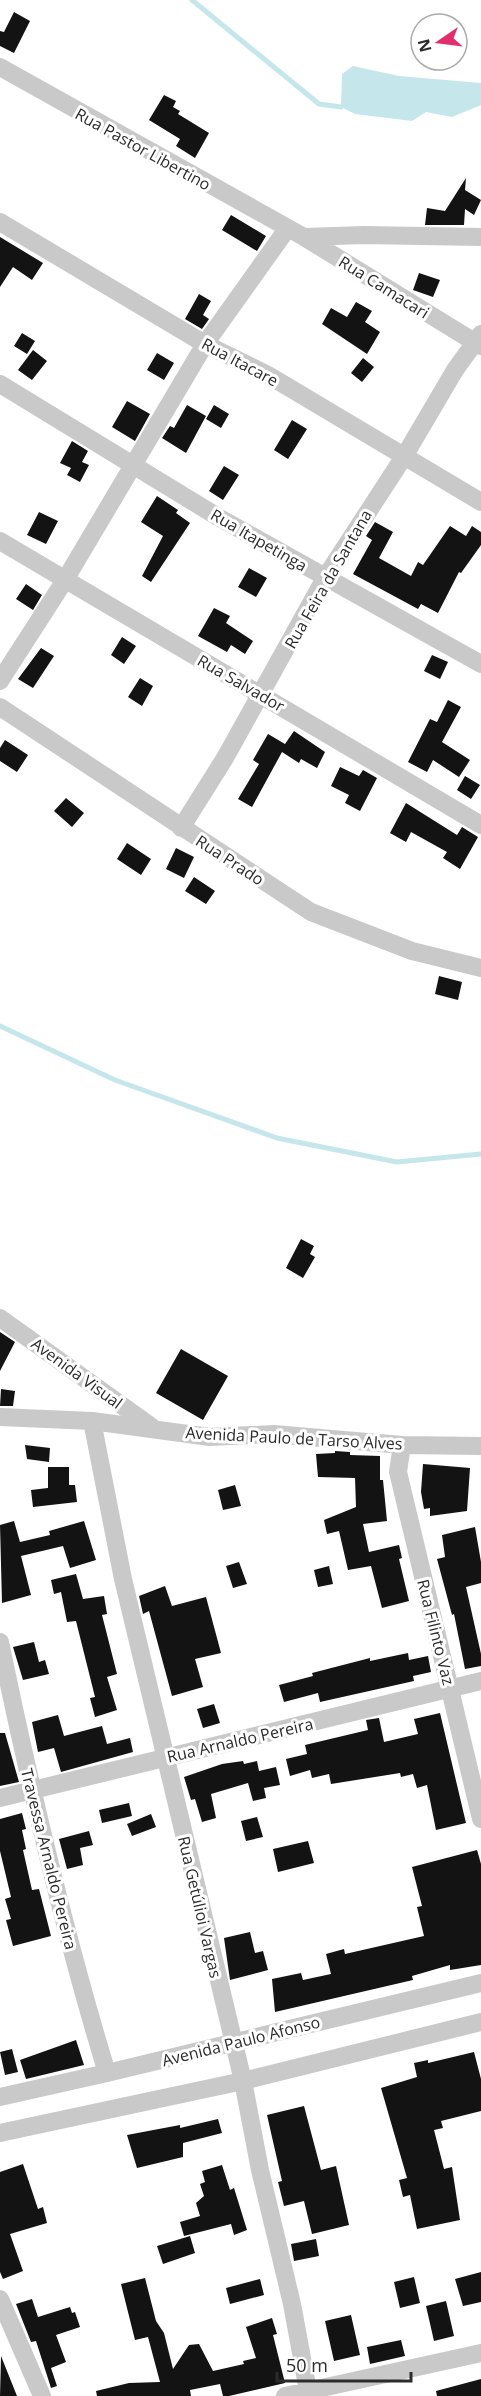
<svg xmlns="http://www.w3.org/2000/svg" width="481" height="2396" font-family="'Open Sans',sans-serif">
<rect width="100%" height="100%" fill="#fff"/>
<path fill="#c5e6ea" d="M353,66L399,76L481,83V105L452,117L426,112L412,121L355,114L341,107L342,74Z"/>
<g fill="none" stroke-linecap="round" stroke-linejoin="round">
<path stroke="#c5e6ea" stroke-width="5" d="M192,0L319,104L341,107
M0,1026L115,1080L277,1138L397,1162L481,1154"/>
</g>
<path fill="#131313" d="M14,12L30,21L14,53L0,46V31L4,32Z
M164,95L176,101L173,107L180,111L178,114L209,133L195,158L176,146L180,139L149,120Z
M466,178L465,190L481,200L474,215L465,209L464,225H425L427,208L445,211Z
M231,215L266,236L257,251L222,230Z
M0,237L43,263L32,280L13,267L0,287Z
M419,273L440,280L433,297L413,290Z
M199,294L211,301L203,315L209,319L202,329L185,319Z
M356,302L372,311L365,322L380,332L367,354L322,324L331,308L347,317Z
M22,333L35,341L27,354L14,346Z
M33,350L47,361L32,380L18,370Z
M157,353L174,363L164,380L147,370Z
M363,358L374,367L362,382L351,373Z
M127,401L150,414L135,441L112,427Z
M187,405L206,416L186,453L162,438L170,426L174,428Z
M214,405L229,414L221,428L206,419Z
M292,420L307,429L288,459L274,450Z
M72,441L88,451L82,462L89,465L80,482L67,475L71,468L60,463Z
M224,466L239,475L223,500L209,491Z
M157,496L178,510L176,513L190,523L151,582L142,576L163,536L141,522Z
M39,512L58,521L46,544L27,535Z
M375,522L393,532L379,558L411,576L418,562L423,565L450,526L466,536L472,526L481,532V545L461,573L459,572L438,613L421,604L418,609L353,574L372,540L366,536Z
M249,568L267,578L256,597L238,587Z
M26,584L42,595L33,610L16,599Z
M214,608L230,616L226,623L253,641L245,654L231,645L227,652L198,636Z
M122,637L136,646L124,664L111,655Z
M41,648L54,656L33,688L18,679Z
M432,655L448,662L440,679L424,671Z
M140,678L153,686L142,706L128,697Z
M448,700L461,707L442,742L470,760L459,777L433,760L427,772L408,762L430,719L437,722Z
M294,731L325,752L317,768L301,759L299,763L282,752L252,807L238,799L259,764L253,760L268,734L285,744Z
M5,740L28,755L17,772L0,761V748Z
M340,767L359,776L363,770L377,778L360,811L345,803L349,795L331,786Z
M465,776L480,785L471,799L457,790Z
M66,798L84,813L72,827L54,811Z
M406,803L457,835L462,827L478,837L460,869L443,858L447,852L411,832L406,842L390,833Z
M127,843L151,859L141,875L117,859Z
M176,848L194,857L184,878L166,869Z
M194,877L215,891L206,904L185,891Z
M439,976L462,982L458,1000L435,994Z
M301,1239L314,1246L310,1254L315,1257L303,1278L286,1268Z
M0,1332L15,1342L0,1371Z
M181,1349L228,1376L203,1420L156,1393Z
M1,1389L15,1391L13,1406H0Z
M25,1445L50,1448L49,1462L27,1459Z
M335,1451L350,1452V1455L380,1456V1480H383L387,1521L363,1524L369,1552L399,1545L402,1558L399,1559L409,1601L382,1608L371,1566L348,1570L339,1531L327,1534L324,1520L356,1507L355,1478L318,1477L316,1454L335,1453Z
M423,1464L470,1468L467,1511L430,1516V1508L424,1509L421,1492Z
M48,1467H69V1485H75L77,1502L33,1507L31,1490L48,1488Z
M235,1485L241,1506L223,1510L218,1490Z
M14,1521L20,1542L50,1535L49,1531L84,1521L96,1560L70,1568L63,1546L21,1556L31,1595L2,1603L0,1525Z
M475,1527L481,1562V1583L466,1587L481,1654V1666L465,1669L454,1614L452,1615L437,1559L445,1557L442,1535Z
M239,1562L247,1584L233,1588L226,1566Z
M329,1566L333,1584L318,1587L314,1570Z
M76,1574L83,1599L104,1596L107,1614L102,1615L117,1674L107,1677L117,1710L95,1717L90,1698L95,1697L76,1621L67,1622L61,1592L54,1594L51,1580Z
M165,1586L172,1606L206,1597L221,1653L195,1659L203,1687L172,1696L149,1611L143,1614L139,1596Z
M34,1642L39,1662L45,1660L49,1674L23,1680L13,1647Z
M408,1653L409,1660L428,1656L431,1672L413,1676L414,1681L320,1702L318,1693L284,1702L279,1685L313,1676L312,1673L370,1658V1661Z
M214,1704L220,1723L203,1728L197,1709Z
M440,1713L466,1823L436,1830L427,1785L417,1788L413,1774L401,1777L400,1773L331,1784L329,1774L312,1778L310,1770L290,1776L286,1759L307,1754L305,1745L368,1730L366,1720L379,1718L384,1742L418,1734L414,1719Z
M58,1715L64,1736L102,1726L107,1744L130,1738L133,1752L61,1772L54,1748L38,1752L32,1722Z
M0,1733H5L19,1782L0,1786Z
M243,1761L244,1764L257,1761L259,1771L276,1767L280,1785L264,1788L266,1798L253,1801L248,1783L211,1794L216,1818L202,1822L195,1799L191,1800L184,1777L222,1764Z
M129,1803L132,1816L102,1823L99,1810Z
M22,1813L26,1829L22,1830L26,1849L23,1850L32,1890L39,1889L51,1936L13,1946L6,1920L11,1919L5,1899L11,1897L0,1851V1819Z
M151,1814L156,1827L132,1836L127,1824Z
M257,1817L263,1837L246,1841L241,1821Z
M89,1831L93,1845L80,1848L83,1865L67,1869L59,1839Z
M308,1841L314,1863L278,1872L273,1849Z
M477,1850L481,1864V1965L450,1970V1965L412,1976L413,1980L275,2012L272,1979L301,1973L303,1980L331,1974L326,1954L344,1949L345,1954L424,1936L417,1907L422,1906L412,1867Z
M250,1932L255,1953L263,1951L268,1970L230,1980L224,1938Z
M76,2040L84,2065L26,2079L20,2060Z
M12,2049L18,2072L5,2075L0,2052Z
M474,2052L481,2079V2111L441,2121L443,2128L434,2130L444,2169L452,2167L460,2220L417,2229L410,2195L403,2197L399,2180L407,2178L381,2088L417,2077L414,2063L428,2060V2063Z
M304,2106L321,2170L336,2166L349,2225L312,2234L304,2201L284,2206L278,2182L282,2181L267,2115Z
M218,2119L222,2133L183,2143V2157L137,2168L127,2135L180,2125V2128Z
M23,2164L38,2209L43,2207L47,2223L10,2234L23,2271L3,2279L0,2272V2172Z
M222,2165L230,2190L234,2188L247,2230L234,2235L231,2224L184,2236L180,2222L200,2216L196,2203L204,2196L200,2184L205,2182L202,2171Z
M190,2236L195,2253L163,2264L157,2246Z
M316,2239L319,2256L294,2261L291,2244Z
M481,2272V2302L463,2306L455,2279Z
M414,2277L420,2303L400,2308L394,2282Z
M145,2278L156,2321L164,2333L173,2369L189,2345L199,2344L213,2371L244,2364L243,2361L256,2358L246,2327L272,2318L277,2334L273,2335L285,2383L229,2396H223L220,2384L190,2390L191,2396H97L96,2391L129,2383L160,2382L148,2337L135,2340L121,2284Z
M260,2279L264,2295L230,2304L226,2288Z
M32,2299L38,2317L70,2307L72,2313L75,2312L80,2327L56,2335L66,2362L51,2368L57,2386L51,2388L36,2341L31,2342L16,2304Z
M446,2301L454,2336L434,2341L426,2306Z
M351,2315L360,2355L334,2361L325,2321Z
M401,2340L405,2356L370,2364L367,2347Z
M1,2356L17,2396H0Z
M481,2379V2396H437L436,2391Z"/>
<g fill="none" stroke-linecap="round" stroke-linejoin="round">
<path stroke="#c9c9c9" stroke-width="18" d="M0,67L304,237L481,346
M0,222L205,344L268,375L481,502
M304,237L364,235L481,237
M0,384L218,517L481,664
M0,541L481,825
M0,681L65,580L205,344L287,229
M0,707L311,912L412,951L481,968
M181,828L225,758L325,578L405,455L455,370L481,334
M0,1318L152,1427
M0,1417L92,1421L210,1437L274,1434L402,1445L481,1446
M92,1421L123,1579L243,2081L260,2170L292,2304L309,2396
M402,1445L398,1472L481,1819
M0,1642C30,1787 64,1932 107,2073
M0,1798L481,1681
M0,2097L107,2073L481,1983
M0,2133L243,2081L481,2022
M0,2299L42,2396
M285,2396L481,2353"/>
</g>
<g text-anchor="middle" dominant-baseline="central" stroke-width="6" stroke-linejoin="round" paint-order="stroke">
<g font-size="16" fill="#2c2c2c" stroke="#fff">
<text transform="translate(143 149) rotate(29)">Rua Pastor Libertino</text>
<text transform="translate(384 287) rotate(32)">Rua Camacari</text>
<text transform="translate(240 362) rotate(28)">Rua Itacare</text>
<text transform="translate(259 540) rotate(30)">Rua Itapetinga</text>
<text transform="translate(328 579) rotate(-60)">Rua Feira da Santana</text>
<text transform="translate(241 683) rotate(30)">Rua Salvador</text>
<text transform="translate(230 860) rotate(33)">Rua Prado</text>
<text transform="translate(77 1373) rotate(36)">Avenida Visual</text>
<text transform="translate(294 1438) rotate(3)">Avenida Paulo de Tarso Alves</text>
<text transform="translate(436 1632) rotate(76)">Rua Filinto Vaz</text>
<text transform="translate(240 1740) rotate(-13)">Rua Arnaldo Pereira</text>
<text transform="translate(49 1859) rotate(76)">Travessa Arnaldo Pereira</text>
<text transform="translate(200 1907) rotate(77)">Rua Getúlioi Vargas</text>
<text transform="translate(241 2041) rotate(-14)">Avenida Paulo Afonso</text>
</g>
</g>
<g transform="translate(439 42) rotate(256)"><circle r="28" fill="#ffffff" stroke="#ababab" stroke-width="1.5"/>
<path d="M0-4.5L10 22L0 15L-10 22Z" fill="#e32e6d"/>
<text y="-9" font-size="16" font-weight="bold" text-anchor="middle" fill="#2c2c2c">N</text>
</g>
<path d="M277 2372v9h134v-9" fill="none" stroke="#2c2c2c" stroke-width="3"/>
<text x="286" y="2372" font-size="18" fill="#2c2c2c" stroke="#ffffff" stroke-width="4.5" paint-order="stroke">50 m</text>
</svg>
